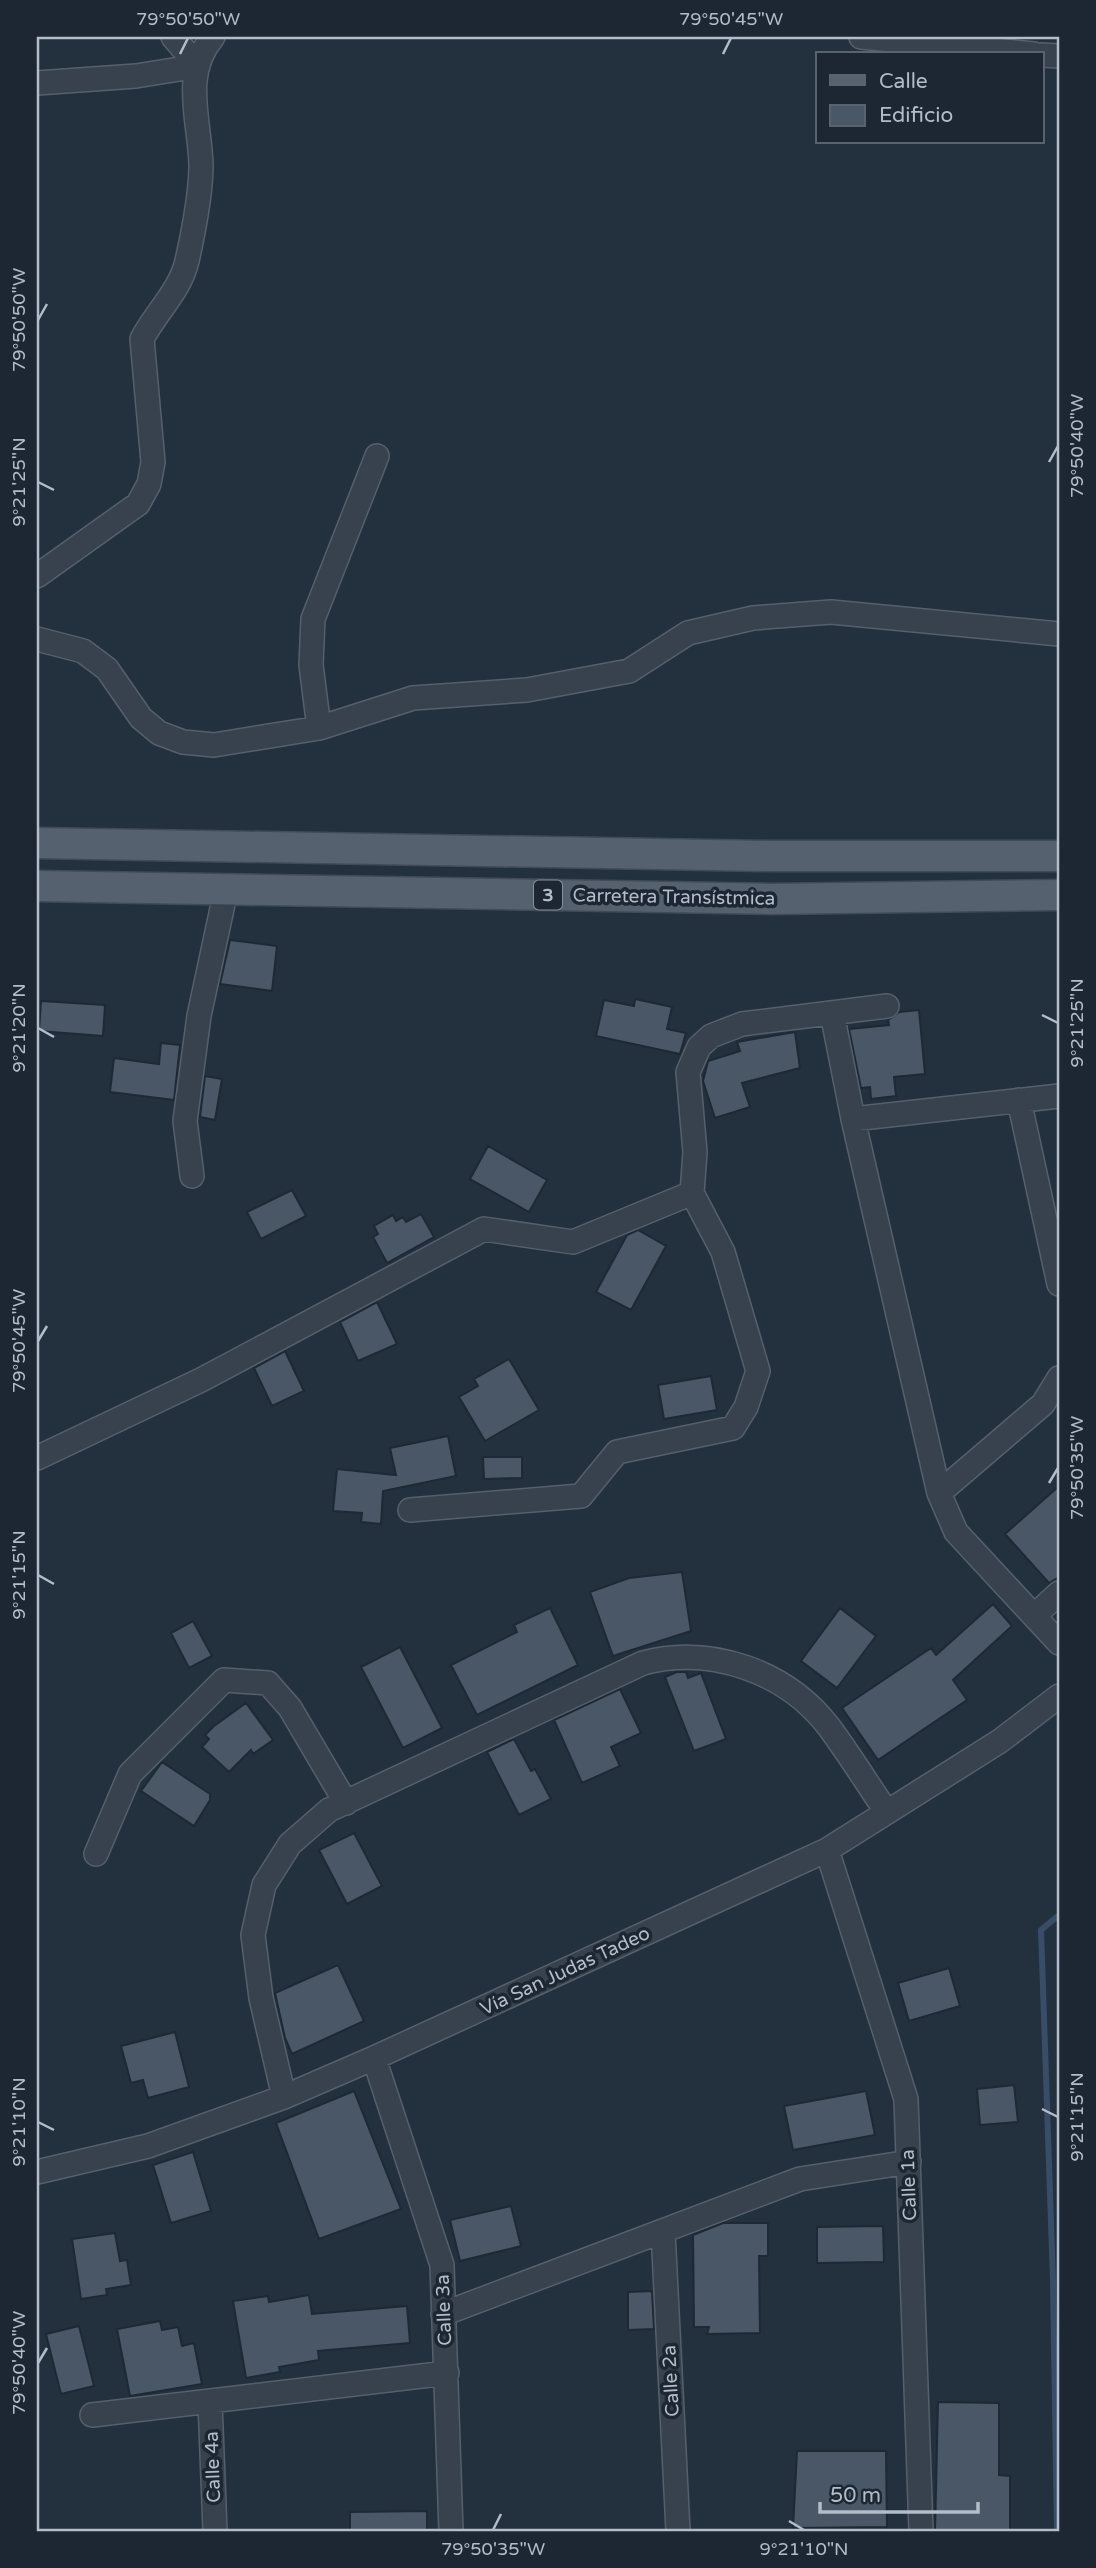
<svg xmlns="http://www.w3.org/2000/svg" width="1096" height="2568" font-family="'Varela Round',sans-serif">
<rect width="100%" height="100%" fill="#23303e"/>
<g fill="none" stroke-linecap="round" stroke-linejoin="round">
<path stroke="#384e68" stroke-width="6" d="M1057,2531L1053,2281L1041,1930L1059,1915"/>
</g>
<path fill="#495767" stroke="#1e2935" stroke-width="2" d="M230,940L277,946L272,991L220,984Z
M635,999L672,1007L667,1029L686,1033L680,1054L596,1036L604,1000L634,1006Z
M41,1001L105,1005L103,1036L39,1031Z
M919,1010L925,1074L894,1077L896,1096L871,1099L870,1087L861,1088L849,1029L889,1025L888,1020L899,1012Z
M795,1032L800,1068L742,1083L750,1107L715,1118L703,1081L708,1061L740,1051L737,1042Z
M161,1043L180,1045L174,1100L110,1092L114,1058L159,1064Z
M205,1076L222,1079L215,1120L200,1117Z
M488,1146L547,1180L529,1212L470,1179Z
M292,1190L306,1216L261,1239L247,1212Z
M421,1214L434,1237L387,1263L373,1237L378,1234L374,1226L393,1215L396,1221L403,1217L406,1222Z
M638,1230L666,1246L631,1310L596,1292L627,1235Z
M377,1302L397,1344L358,1361L340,1322Z
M285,1351L304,1391L272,1406L254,1368Z
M509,1359L539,1410L485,1441L459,1397L478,1386L474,1379Z
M711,1376L717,1410L664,1419L658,1385Z
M448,1436L456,1476L383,1491L381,1524L361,1522L362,1513L333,1511L337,1469L396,1475L390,1448Z
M483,1457H522V1478L484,1479Z
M1059,1486V1577L1049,1583L1005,1534Z
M682,1572L691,1631L613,1656L590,1592L629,1578Z
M993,1604L1012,1626L953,1680L967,1700L878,1760L842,1708L931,1648L936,1655Z
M550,1608L578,1665L477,1715L451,1665L517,1632L514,1625Z
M840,1608L876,1636L837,1688L801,1661Z
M193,1621L212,1656L189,1668L171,1633Z
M400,1647L442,1728L403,1748L361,1667Z
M677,1672H686L688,1678L701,1673L726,1739L694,1751L665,1677Z
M620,1689L641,1733L611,1747L620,1766L582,1783L554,1720Z
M246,1703L273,1740L253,1754L251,1750L229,1772L202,1747L209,1739L205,1735L214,1726Z
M514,1739L531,1771L535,1769L551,1799L519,1815L487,1752Z
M162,1762L210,1794V1800L194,1826L141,1791Z
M354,1833L382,1886L347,1904L319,1850Z
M338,1965L364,2021L292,2054L285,2038L275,1993Z
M949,1968L960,2006L909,2021L898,1983Z
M175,2032L189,2087L148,2098L143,2080L131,2083L121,2046Z
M1014,2085L1018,2122L980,2125L977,2089Z
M354,2091L401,2209L319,2239L276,2123Z
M866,2091L875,2135L793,2150L784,2106Z
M193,2152L211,2211L171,2223L153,2165Z
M511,2206L521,2246L460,2261L450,2220Z
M723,2223H768V2256H759L760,2333L707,2334L709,2327H694L693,2235Z
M883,2226L884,2262L817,2263V2227Z
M115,2233L120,2261L127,2260L131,2285L106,2289L107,2295L81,2299L72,2239Z
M652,2291L654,2329L628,2330V2292Z
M309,2295L312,2314L407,2306L410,2343L318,2351L319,2360L279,2367L280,2372L246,2378L233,2301L268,2296L269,2302Z
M160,2321L162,2330L178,2327L182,2346L194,2343L202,2384L130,2396L117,2329Z
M79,2326L94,2386L61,2394L46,2334Z
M938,2402L999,2403V2475L1010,2476V2531H935Z
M797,2451H886L887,2527L793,2528Z
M427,2511V2531H350V2512Z"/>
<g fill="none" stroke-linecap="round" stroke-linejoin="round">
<defs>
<path id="minor" d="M173,37L198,66
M861,37L1034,54
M1042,55L1059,56
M37,83L136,76L198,66
M37,576L138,504L149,484L153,462L142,339C156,312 180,291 187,261C193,234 201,193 201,165C200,121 181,74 213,37
M37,639L83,651L107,669L141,718L159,733L183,742L214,745L319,728L413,698L527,690L629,671L688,633L753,618L831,612L1059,634
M319,728L311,665L313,619L377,456
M832,1013L853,1119L939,1493L956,1532L1059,1643
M1019,1100L1059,1284
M853,1119L1059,1096
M192,1176L185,1121L199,1016L226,890
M37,1458L201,1380L484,1229L573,1242L692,1193L695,1152L688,1072L699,1047L711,1036L742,1024L887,1006
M939,1493L1043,1404L1059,1378
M410,1510L581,1496L617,1452L733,1428L746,1407L758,1371L723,1252L692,1193
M1034,1616L1059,1593
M827,1850L906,2099L921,2531
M96,1854L130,1774L224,1680L268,1683L290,1708L346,1803
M374,2058L442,2265L451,2531
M284,2097L261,1998L253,1935L264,1885L290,1844L329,1810L643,1663C710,1645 786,1671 829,1727C849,1754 867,1783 886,1811
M37,2172L148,2146L284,2097L374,2058L827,1850L1000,1741L1059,1696
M663,2231L678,2531
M443,2314L800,2179L909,2162
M210,2402L215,2531
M92,2415L447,2373"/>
<path id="major" d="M37,843L770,856H1059
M37,886L772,899L1059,895"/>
</defs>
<use href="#minor" stroke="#55606c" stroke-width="26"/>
<use href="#major" stroke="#404b57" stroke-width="33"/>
<use href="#minor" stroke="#37424e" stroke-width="23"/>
<use href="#major" stroke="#55616e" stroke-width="30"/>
</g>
<path fill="none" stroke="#b3bdc9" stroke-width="2.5" d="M180,54L188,38M723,54L731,38M38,320L47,304M1049,462L1058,446M38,482L54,490M1042,1015L1058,1023M38,1028L54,1037M38,1341L47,1326M1049,1483L1058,1468M38,1575L54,1584M1042,2109L1058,2117M38,2122L54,2130M38,2363L47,2348M789,2521L804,2530M493,2530L501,2514"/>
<g text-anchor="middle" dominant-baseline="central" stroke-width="7" stroke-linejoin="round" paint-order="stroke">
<rect fill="#1c2733" stroke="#86909c" stroke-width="2" x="534" y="880.5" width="28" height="29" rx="5"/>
<g font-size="18" font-weight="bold" fill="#b3bdc9">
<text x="548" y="895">3</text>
</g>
<g font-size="19" fill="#b3bdc9" stroke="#1c2733">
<text transform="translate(674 897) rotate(1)">Carretera Transístmica</text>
<text transform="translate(565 1971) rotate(-25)">Vía San Judas Tadeo</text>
<text transform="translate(909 2185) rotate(-92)">Calle 1a</text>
<text transform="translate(444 2310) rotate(-92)">Calle 3a</text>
<text transform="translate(671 2381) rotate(-93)">Calle 2a</text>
<text transform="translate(213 2467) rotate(-92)">Calle 4a</text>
</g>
</g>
<rect width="1096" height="2568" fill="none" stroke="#1c2733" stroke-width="77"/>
<rect x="816" y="52" width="228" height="91" fill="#1c2733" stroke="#58636f" stroke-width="2"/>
<rect x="830" y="75" width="35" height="10" fill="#55616e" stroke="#58636f" stroke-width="2"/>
<text x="879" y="88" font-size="21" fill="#b3bdc9">Calle</text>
<rect x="830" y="105" width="35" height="21" fill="#495767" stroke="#58636f" stroke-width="2"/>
<text x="879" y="122" font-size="21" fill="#b3bdc9">Edificio</text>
<path d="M820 2502v10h158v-10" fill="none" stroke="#b3bdc9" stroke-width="3.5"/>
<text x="830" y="2502" font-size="21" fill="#b3bdc9" stroke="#1c2733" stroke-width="5" paint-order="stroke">50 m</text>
<rect x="38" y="38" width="1020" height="2492" fill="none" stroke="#b3bdc9" stroke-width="2.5"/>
<g font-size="18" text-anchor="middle" fill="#b3bdc9">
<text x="188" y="25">79°50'50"W</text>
<text x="731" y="25">79°50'45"W</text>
<text transform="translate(19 320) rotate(-90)" y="6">79°50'50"W</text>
<text transform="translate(1077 446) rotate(-90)" y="6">79°50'40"W</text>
<text transform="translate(19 482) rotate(-90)" y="6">9°21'25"N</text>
<text transform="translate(1077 1023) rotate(-90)" y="6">9°21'25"N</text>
<text transform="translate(19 1028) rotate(-90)" y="6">9°21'20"N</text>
<text transform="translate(19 1341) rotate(-90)" y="6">79°50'45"W</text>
<text transform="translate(1077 1468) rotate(-90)" y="6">79°50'35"W</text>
<text transform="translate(19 1575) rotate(-90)" y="6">9°21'15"N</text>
<text transform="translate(1077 2117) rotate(-90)" y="6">9°21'15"N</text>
<text transform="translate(19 2122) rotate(-90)" y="6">9°21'10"N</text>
<text transform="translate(19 2363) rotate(-90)" y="6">79°50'40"W</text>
<text x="493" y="2555">79°50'35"W</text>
<text x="804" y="2555">9°21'10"N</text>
</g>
</svg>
